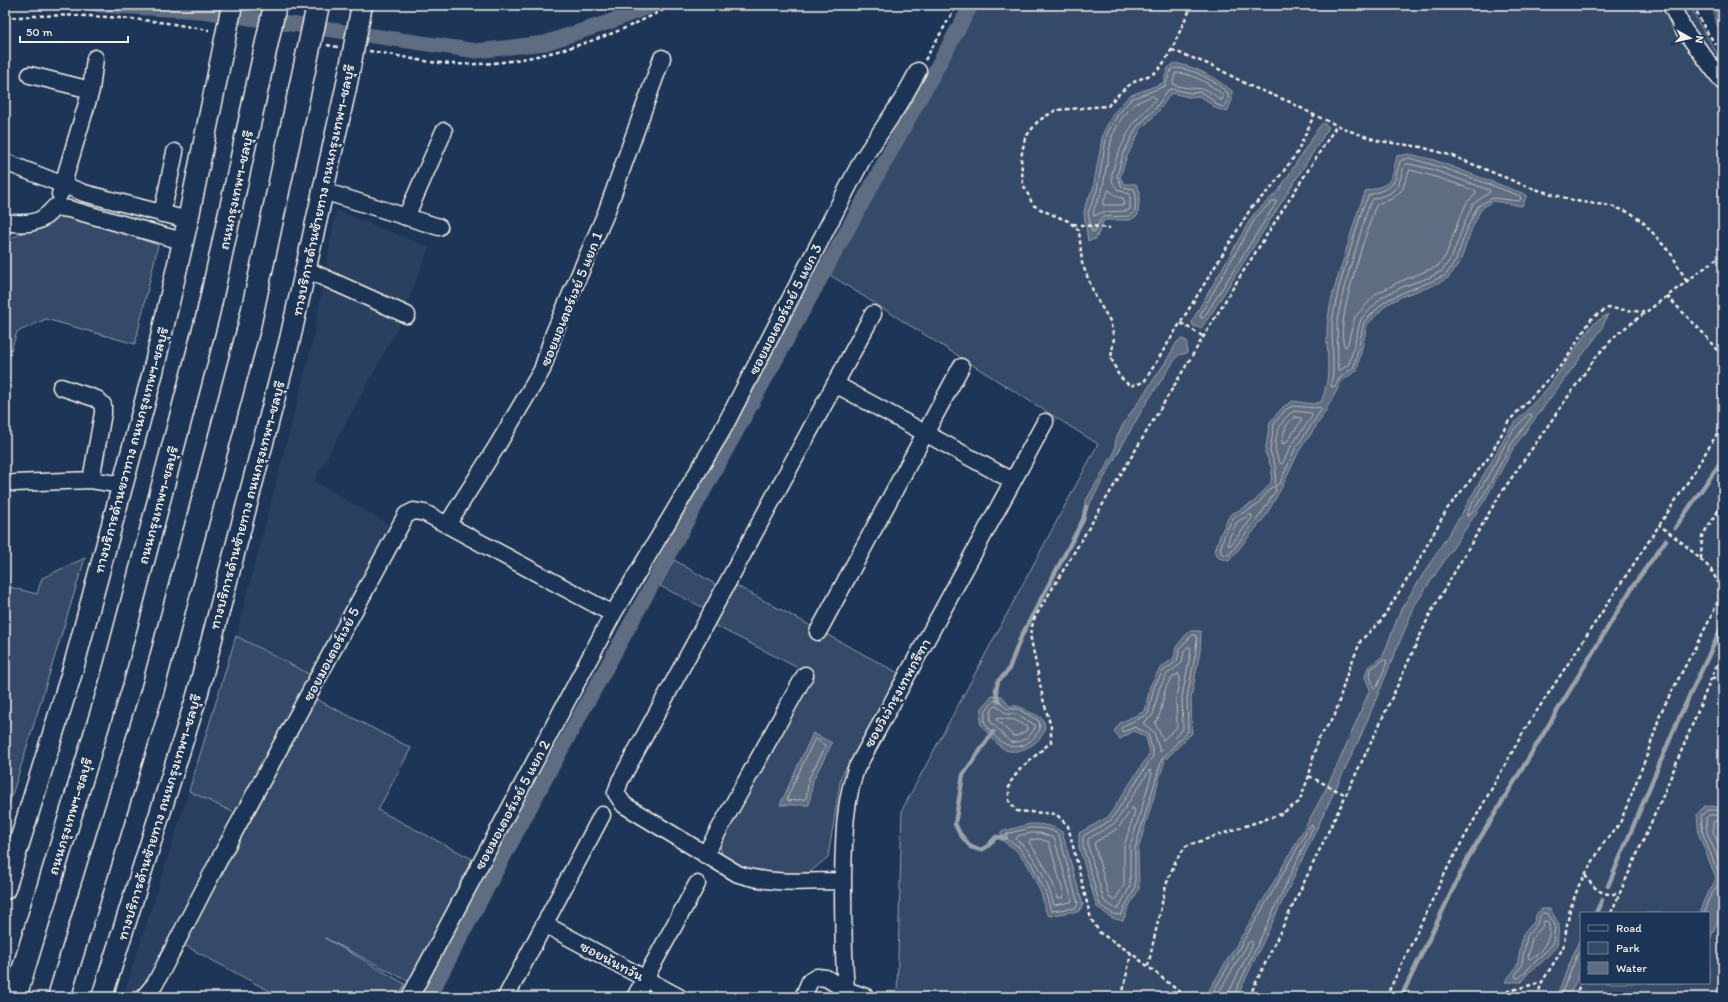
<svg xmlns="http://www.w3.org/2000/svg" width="1728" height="1002" font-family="Itim,'Playpen Sans Thai',sans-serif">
<rect width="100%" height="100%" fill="#1d3557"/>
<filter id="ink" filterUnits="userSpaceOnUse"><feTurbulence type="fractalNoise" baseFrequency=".025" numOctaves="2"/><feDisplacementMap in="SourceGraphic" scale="8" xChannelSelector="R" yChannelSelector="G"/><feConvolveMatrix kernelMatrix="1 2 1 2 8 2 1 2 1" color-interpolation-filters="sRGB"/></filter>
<g filter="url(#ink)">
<path fill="#2a4060" d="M336,210L429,247L398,328L314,481L391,526L313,676L236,636L312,345Z
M189,791L237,814L145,988L131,996L124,993Z"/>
<path fill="#354a67" stroke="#949ea8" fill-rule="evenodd" d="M979,5H1691L1697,20L1723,63V997H897L902,810L1098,444L830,275ZM1581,913H1709V983H1581Z
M64,214L158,245L135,344L46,319L17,332L5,368V241Z
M85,558L5,818V586L37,594L42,578Z
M674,560L715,584L737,586L900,674L841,777L828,857L809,873L778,875L744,868L724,860L719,844L814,676L714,625L704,608L660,586Z
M236,636L313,676L237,814L189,791Z
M316,699L411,748L378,810L472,859L410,982L325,938L405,984L398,997H272L273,993L184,945Z"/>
<path fill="#5e6d82" stroke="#9aa2ab" d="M1174,63C1197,67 1214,77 1232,91V100L1227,112L1215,108L1206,100L1199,96L1189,97L1171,93L1158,112L1141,129L1127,156L1120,177L1124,184H1136L1140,192L1138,215L1130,220H1104L1096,239L1088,241L1084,213L1086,203L1093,189L1103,133L1113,114L1129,96L1163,83L1168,68Z
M1323,123L1329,127L1211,314L1201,328L1193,326L1192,321L1253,215L1279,190L1319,127Z
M1409,154L1434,160L1527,195L1522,206L1493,201L1481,209L1472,228L1460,262L1448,278L1432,286L1405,295L1386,305L1367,325L1357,370L1342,381L1321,419L1299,451L1283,485L1265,517L1229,561L1219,558L1215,551L1220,535L1230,515L1254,502L1271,483L1272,469L1265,452L1270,422L1283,407L1293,401L1313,404L1321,402C1334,371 1324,350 1328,320C1330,300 1337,280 1343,261C1350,238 1356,213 1366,191C1393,184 1391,182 1397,156Z
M1608,314L1601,330L1514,447L1486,498L1415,605L1362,733L1237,997H1205C1244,932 1284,867 1320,800C1339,764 1354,727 1370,689L1365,677L1368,667L1383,656L1401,609L1462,513L1511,427L1547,389L1593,324Z
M1181,339L1187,341V353L1178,355L1143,408L1084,514L1085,502L1114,453L1116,438L1124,423L1165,363L1177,342Z
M1189,631H1201L1200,651L1191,698L1192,733L1165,760L1138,849L1139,889L1128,908L1123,921L1112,918L1097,907L1079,847V833L1108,817L1150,753L1146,737L1134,731L1120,739L1114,731L1120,723L1145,711L1150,686L1160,668L1174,658L1176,647Z
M992,696H1002L1009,706C1021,705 1021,708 1031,713C1034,714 1040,716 1042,719C1055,735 1021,757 1006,750C997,746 986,731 980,723L982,708Z
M813,733L832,743L813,780L809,805H780Z
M1704,806L1723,807V908L1709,942V913H1701C1701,898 1712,891 1716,878L1699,835L1697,815Z
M1030,824C1042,824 1052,825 1062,832L1083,905L1078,912H1070L1049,916L1046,911L1041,893L1028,865L1015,849L1001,840V832Z
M1542,909H1550L1559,924L1557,946L1541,963L1529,972L1521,982H1505L1517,966L1523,934L1534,922L1537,913Z
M1581,936V970L1569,997H1556Z"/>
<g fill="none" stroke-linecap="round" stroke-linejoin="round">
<path stroke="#b8bcbf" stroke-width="1" d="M1175,68C1195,69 1213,80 1228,93C1229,97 1228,105 1223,107L1217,105L1208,96L1200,92L1190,93L1172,89L1168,90L1155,109L1137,127L1123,154L1117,176L1122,187L1134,189L1136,193L1135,212L1129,216L1102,217L1094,232H1092L1088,213L1097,190L1107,134L1117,116L1131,99L1165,86L1171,70Z
M1176,73C1193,73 1210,84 1223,95L1222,100H1220C1207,88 1207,89 1190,88C1185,88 1179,86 1174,85L1173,82Z
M1153,96L1156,99C1149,108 1139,115 1133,124C1127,133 1110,169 1112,179C1112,183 1116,187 1118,190L1130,194V209L1127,211L1103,212L1094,216L1093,213L1095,206L1102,191L1112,136L1121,119L1134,104Z
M1409,158C1447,168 1483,182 1520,196L1521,199L1519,201L1493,198L1478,206L1468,226L1456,260L1446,275L1430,282L1404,292L1384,302L1364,322L1354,367L1340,378L1335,386L1332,387L1331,385L1333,371L1332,321L1339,287L1363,207L1369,195C1396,186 1393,187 1400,161Z
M1405,164H1409L1431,169L1489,190L1490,192L1473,204L1464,224L1452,257L1442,271L1428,278L1402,287L1382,297L1361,319L1349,364L1339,371L1338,369L1337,321L1344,288L1368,208L1373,199L1389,194L1398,186Z
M1410,170C1432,175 1454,183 1476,191V194L1467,202L1458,222L1446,255L1438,266L1399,282L1376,294L1355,317L1347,346L1345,347C1333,326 1366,236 1374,210L1377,204L1392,199L1402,190Z
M1109,190L1116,196L1124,199V205H1103V203Z
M1273,201H1276V203L1208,311L1203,318H1201L1200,315L1256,217Z
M1293,406L1314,408L1320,407L1322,409L1295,449L1280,483L1276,486L1275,484L1276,468L1270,451L1274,424L1285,410Z
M1294,411L1311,413L1313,415L1291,446L1283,463L1281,464C1269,449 1277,420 1294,411Z
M1529,414H1531L1532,416L1511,445L1483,496L1470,515L1467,516V513L1514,429Z
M1296,417L1301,418L1302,420L1286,443L1283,444L1282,442C1284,432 1285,422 1296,417Z
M1272,487H1275L1276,490L1261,514L1229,555L1222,554L1220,550L1224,536L1233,518L1256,506Z
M1250,515H1252V518L1231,545H1228L1229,538L1237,522Z
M1195,635L1197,637L1196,651L1187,698L1188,731L1162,759L1135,848V888L1121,915L1113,914L1100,905L1083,846V836L1111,820L1153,756V752L1148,734L1135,727L1123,732L1121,730L1123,726L1148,714L1154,687L1163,671L1177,661L1180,648L1191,636Z
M1188,647H1190L1191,650L1182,697L1183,729L1160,752L1154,732L1143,723L1153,715L1159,689L1167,674L1182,663L1184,651Z
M1384,660H1386L1387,662L1377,687L1374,688L1370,677L1371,669Z
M1178,674L1180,677L1176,698L1177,727L1163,740L1155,723C1166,710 1159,682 1178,674Z
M999,700L1007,709H1018L1039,721L1040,729C1022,759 998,747 984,721L986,710L994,701Z
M995,706H998L1006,714H1017L1035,725V728C1030,737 1021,744 1010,742L990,721L991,712Z
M997,718L1015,720L1027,727V730L1017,736H1013L997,720Z
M816,739L826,746L809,778L806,799L788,801L787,798L814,740Z
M1150,770L1152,773L1130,847V887L1118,909H1116L1104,901L1088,846V839L1115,823Z
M1133,808L1135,811L1124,846V885L1115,900H1113L1109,897L1094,843L1118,828Z
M1723,815H1709L1706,818L1707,833L1723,870
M1723,821H1714L1713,823V832L1723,854
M1030,828C1040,828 1051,828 1059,835L1078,904L1076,908L1051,911L1045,891L1031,863L1018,846L1005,838L1007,834Z
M1031,833H1040L1054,838L1072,900L1071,902L1054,905C1047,881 1036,855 1016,839L1018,836Z
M1039,839L1049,842L1064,895L1063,898H1058C1052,877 1041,860 1029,842L1030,840Z
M1543,913L1548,914L1555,925L1553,944L1519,978H1516L1515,975L1521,967L1527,936L1537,924L1540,916Z
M1705,913C1705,898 1716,892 1720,878L1703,834L1701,816L1707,810H1723
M1544,921H1547C1555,934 1542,954 1529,959L1528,957L1532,938L1542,927Z
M1210,997L1269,898L1310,826L1312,825L1313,827L1233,997
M1216,997L1249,942L1251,941L1253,944L1229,992L1228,997
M1560,997L1581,946"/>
<path stroke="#9aa2ab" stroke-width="4.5" d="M1675,528L1723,459
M998,701L996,690L998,681L1008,671L1021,637L1083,520L1086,507
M993,732L963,775L955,824L960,834L971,847L981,850L988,846L996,837L1006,838
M1608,886L1678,720L1723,625
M1596,913L1602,900
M1401,997L1468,858L1633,586L1666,540"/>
<path stroke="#5e6d82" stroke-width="15" d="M98,5L201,11L477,51L545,43L612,21L652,5
M1719,5L1723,22
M429,997L550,770L971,5"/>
<defs>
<path id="minor" d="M1671,5L1684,30L1723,82
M30,75L91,90
M5,162L84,193L188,220
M323,191L439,227
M60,194L91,90L95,58
M162,214L175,152
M406,217L444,131
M5,222C18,224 32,225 43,218C48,215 51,211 55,207L69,209L182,241
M305,269L407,315
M835,384L1013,481
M61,387L97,399L103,405V413L91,480
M14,483L91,480L122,485
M447,525L497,446L542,370L554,333L606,213L662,58
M818,632L961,367
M705,855L805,675
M843,881C808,881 772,885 738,874L624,805L616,793L620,781L873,314
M544,924L679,997
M846,990C843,952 843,915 843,877C844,840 844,804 856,769L1045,422
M144,997L155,984L220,858L406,515L414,511L425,513L613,614
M410,997L613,614L722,431L862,160L902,100L918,71
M506,997L602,815
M635,997L697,884
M803,997L810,981L817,977L826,978L846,990L866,997"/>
<path id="major" d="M5,889L73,669L153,372L188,220L232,5
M102,997L197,696L290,339L346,88L362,5"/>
<path id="highway" d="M15,997L112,679L208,314L275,5
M59,997L152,692L249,327L318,5"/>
</defs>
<use href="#minor" stroke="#f4f1e8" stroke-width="19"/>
<use href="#major" stroke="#f4f1e8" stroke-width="23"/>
<use href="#highway" stroke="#f4f1e8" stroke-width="25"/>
<path stroke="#f4f1e8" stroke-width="2.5" stroke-dasharray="4 3" stroke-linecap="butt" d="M1193,5C1179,27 1176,49 1158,70C1153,75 1144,77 1138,80C1126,86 1116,96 1108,106L1056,110L1038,121L1025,138L1021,158L1023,184L1033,205L1044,211L1068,221L1079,230L1082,263L1095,296L1110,321L1114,338L1111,358L1119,376L1130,386L1144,382L1251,208L1271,188L1297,153L1314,115
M1695,5C1698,20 1708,33 1716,45
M5,18C59,13 114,16 167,23C181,25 195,28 209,30
M327,45L338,47
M1172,50L1213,66L1250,86L1290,102L1314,115L1350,131L1379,141L1421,147L1453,156L1528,187L1576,201L1611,206L1631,213L1645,224L1672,255L1687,282
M369,51C393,54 417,61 441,63C498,69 560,53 613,33C634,25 654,14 674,5
M925,60L957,5
M1073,224L1110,228
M1667,296L1705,335L1723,358
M1181,323L1204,337
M1701,559L1702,536L1723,503
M1712,678L1723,677
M1309,776L1346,795
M1585,875C1594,889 1602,897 1620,893
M1611,913L1662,798L1723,650
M1148,966L1166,885L1176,860L1186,846L1281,814L1299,802L1309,776L1317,741L1335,715L1346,677L1361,640L1380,622L1415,567L1447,509L1490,456L1508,422L1565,361L1592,318L1608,308L1644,312
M1122,997L1131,953
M1186,997L1131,953L1100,933L1091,919L1068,826L1056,814L1017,811L1009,801V784L1020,769L1051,742V727L1043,699L1030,634L1034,619L1234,286L1337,125
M1249,997L1378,728L1430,614L1499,496L1595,358L1617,334L1723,254
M1386,997L1449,865L1525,729L1689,480L1723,424
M1494,997L1505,992L1542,982
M1537,997L1542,982L1563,948L1570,909L1579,885L1603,844L1620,823L1647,755L1661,712L1710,619L1719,599V585L1711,569L1685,545L1659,525
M1575,997L1581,982"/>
<use href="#minor" stroke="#1d3557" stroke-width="16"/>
<use href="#major" stroke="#1d3557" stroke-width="20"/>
<use href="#highway" stroke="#1d3557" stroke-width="22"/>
</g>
</g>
<g text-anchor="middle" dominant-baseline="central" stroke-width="4" stroke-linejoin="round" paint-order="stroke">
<g font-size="15" fill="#f4f1e8" stroke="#1d3557">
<text transform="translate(236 190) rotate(-78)">ถนนกรุงเทพฯ-ชลบุรี</text>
<text transform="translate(323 190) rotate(-78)">ทางบริการด้านซ้ายทาง ถนนกรุงเทพฯ-ชลบุรี</text>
<text transform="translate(571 299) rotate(-68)">ซอยมอเตอร์เวย์ 5 แยก 1</text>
<text transform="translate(785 309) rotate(-63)">ซอยมอเตอร์เวย์ 5 แยก 3</text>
<text transform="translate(131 450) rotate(-75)">ทางบริการด้านขวาทาง ถนนกรุงเทพฯ-ชลบุรี</text>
<text transform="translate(158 505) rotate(-75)">ถนนกรุงเทพฯ-ชลบุรี</text>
<text transform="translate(247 505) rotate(-75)">ทางบริการด้านซ้ายทาง ถนนกรุงเทพฯ-ชลบุรี</text>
<text transform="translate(331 654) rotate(-62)">ซอยมอเตอร์เวย์ 5</text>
<text transform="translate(897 693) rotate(-61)">ซอยวิเว่กรุงเทพกรีฑา</text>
<text transform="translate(512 805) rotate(-62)">ซอยมอเตอร์เวย์ 5 แยก 2</text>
<text transform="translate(70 816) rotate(-73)">ถนนกรุงเทพฯ-ชลบุรี</text>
<text transform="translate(159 817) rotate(-73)">ทางบริการด้านซ้ายทาง ถนนกรุงเทพฯ-ชลบุรี</text>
<text transform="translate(612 961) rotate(28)">ซอยนันทวัน</text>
</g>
</g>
<rect width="1728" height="1002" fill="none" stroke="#1d3557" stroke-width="20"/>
<rect x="10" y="10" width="1708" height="982" fill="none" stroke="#f4f1e8" stroke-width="1.5" filter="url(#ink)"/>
<rect x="1580" y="912" width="130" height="72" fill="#1d3557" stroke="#738091"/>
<rect x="1588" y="925" width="20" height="6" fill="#1d3557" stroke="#738091"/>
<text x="1616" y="932" font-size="12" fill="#f4f1e8">Road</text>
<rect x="1588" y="942" width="20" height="12" fill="#354a67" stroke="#738091"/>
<text x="1616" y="952" font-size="12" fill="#f4f1e8">Park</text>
<rect x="1588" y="962" width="20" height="12" fill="#5e6d82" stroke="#738091"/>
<text x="1616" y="972" font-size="12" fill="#f4f1e8">Water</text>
<g transform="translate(1690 38) rotate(98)" stroke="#1d3557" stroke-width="3" paint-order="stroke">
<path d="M0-3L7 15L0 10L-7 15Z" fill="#f4f1e8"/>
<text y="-6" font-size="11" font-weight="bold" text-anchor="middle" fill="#f4f1e8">N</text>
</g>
<path d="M20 36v6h108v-6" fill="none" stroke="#f4f1e8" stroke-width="2"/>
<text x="26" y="36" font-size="12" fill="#f4f1e8" stroke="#1d3557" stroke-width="3" paint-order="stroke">50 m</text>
</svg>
